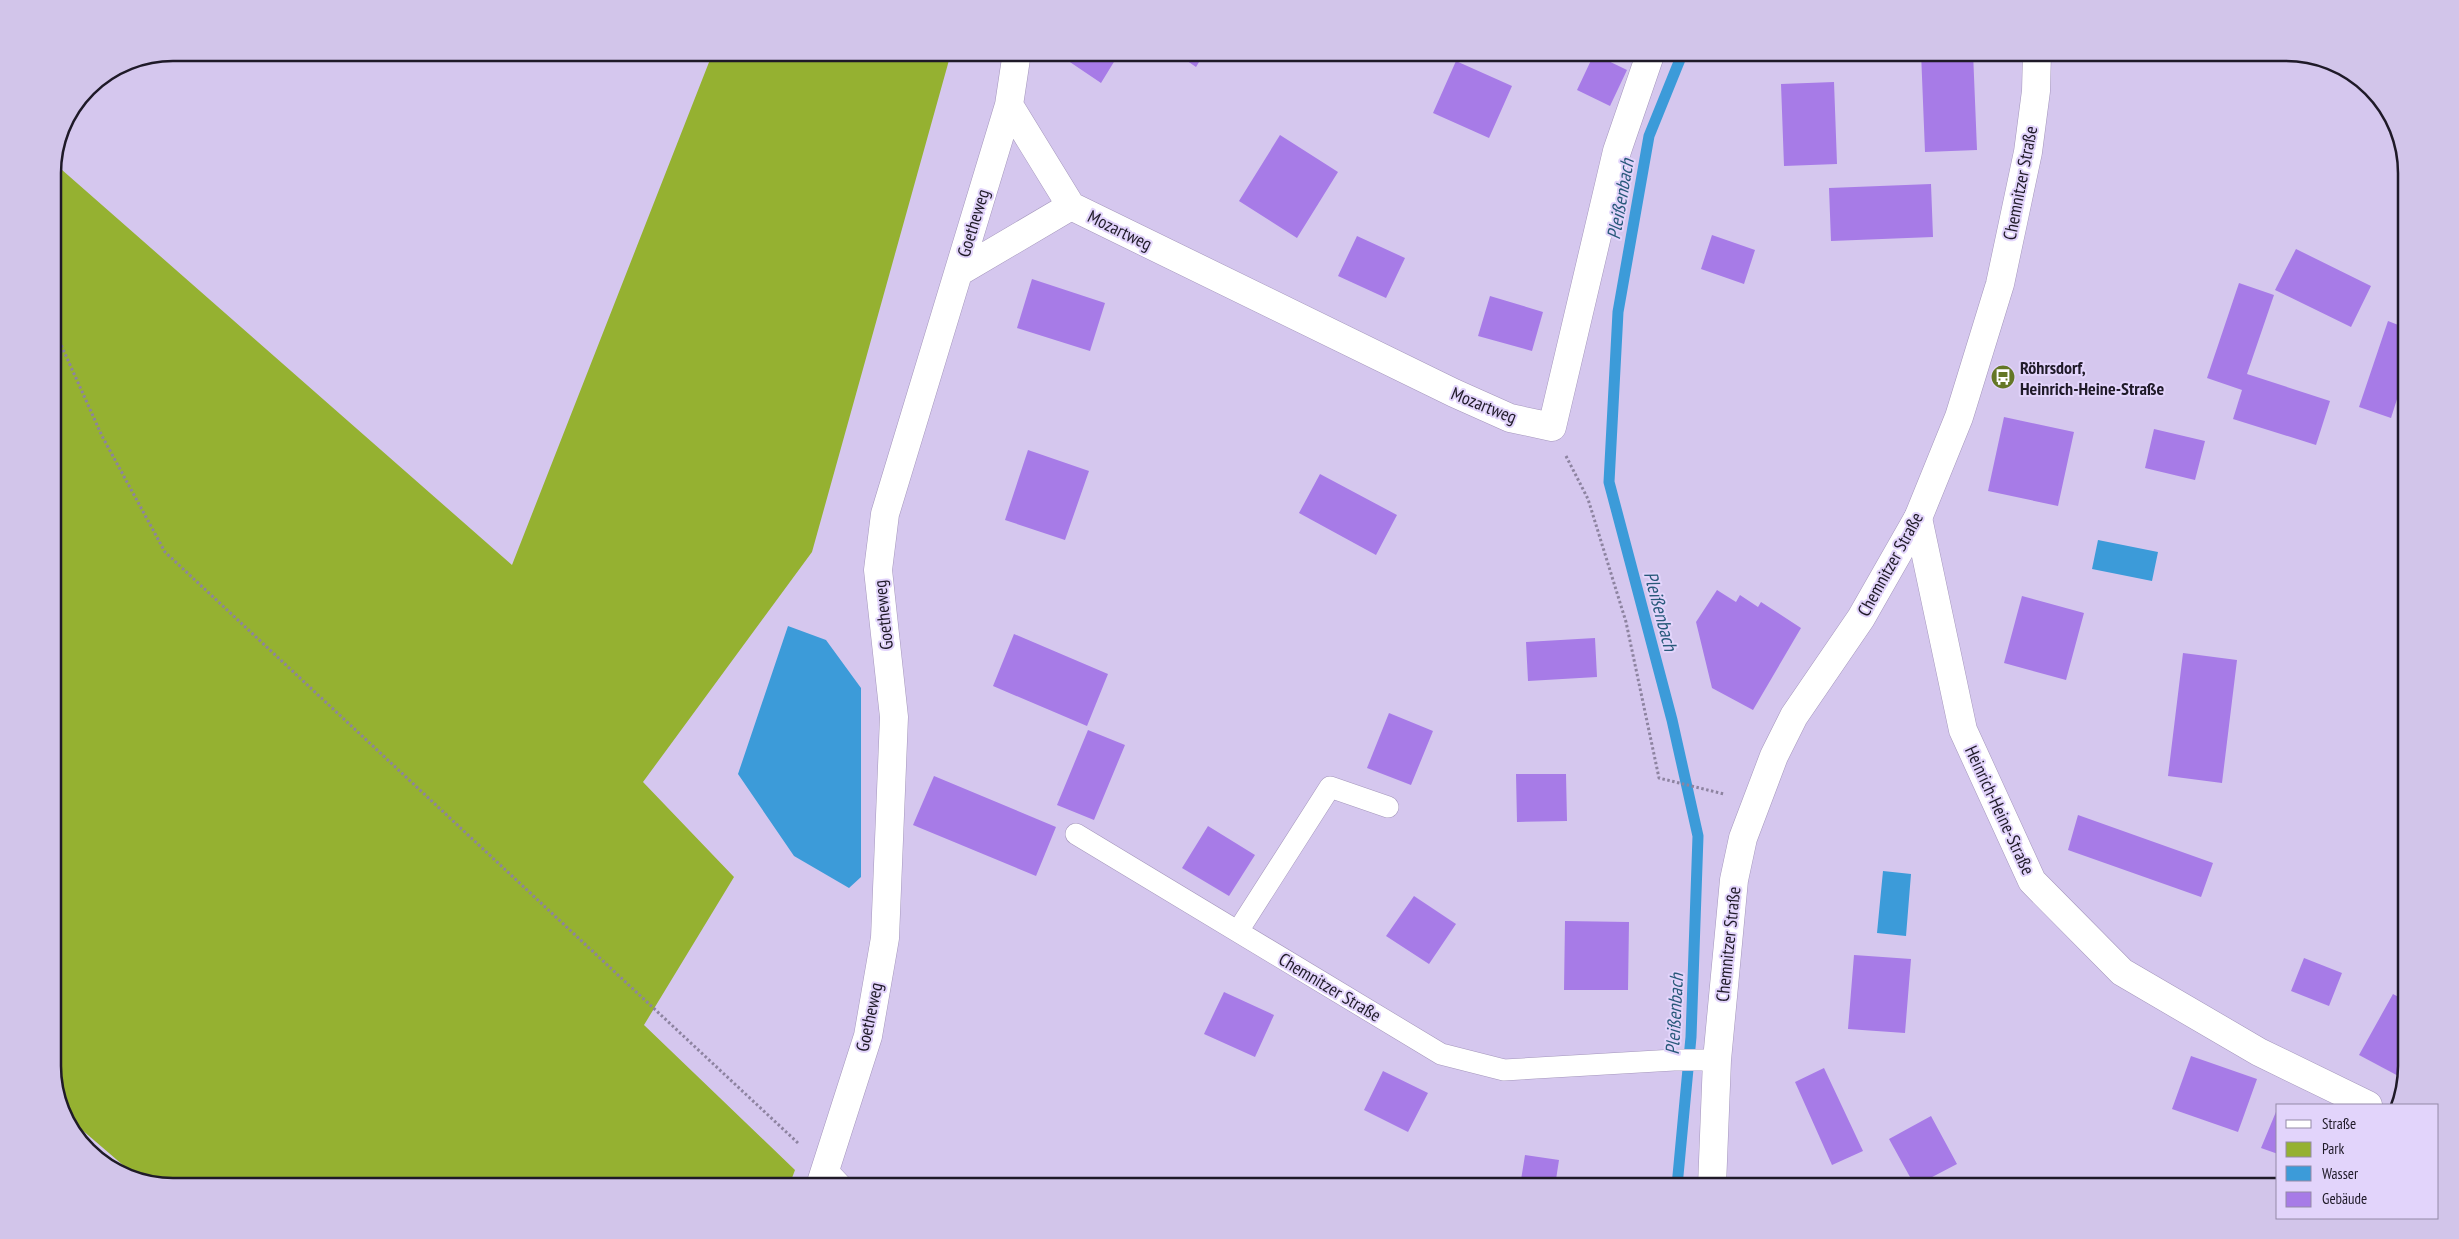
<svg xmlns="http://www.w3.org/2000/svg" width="2459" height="1239" font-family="'PT Sans Narrow',sans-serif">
<rect width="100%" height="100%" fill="#d5c7ee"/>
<path fill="#95b131" d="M713,52L951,53L812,552L643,782L734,877L644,1025L795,1170L789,1186H173L138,1178L67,1117L53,1074V162L512,565Z"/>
<path fill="#3c9bd9" d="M2098,540L2158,552L2152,581L2092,569Z
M788,626L826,640L861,688V877L849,888L794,856L738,774Z
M1883,871L1911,874L1906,936L1877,933Z"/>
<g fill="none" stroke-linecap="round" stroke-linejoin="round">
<path stroke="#3c9bd9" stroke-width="11" d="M1677,1186L1691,1037L1698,836L1672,720L1609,482L1618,312L1649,136L1683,52"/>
</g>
<path fill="#a77be7" d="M1055,52H1120L1101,83Z
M1174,52H1205L1196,67Z
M1921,52H1973L1977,150L1925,152Z
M1594,54L1627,70L1610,106L1577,90Z
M1456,61L1512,86L1489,138L1433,113Z
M1834,82L1837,164L1784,166L1781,84Z
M1280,135L1338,172L1297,238L1239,201Z
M1931,184L1933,237L1831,241L1829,188Z
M1712,235L1755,250L1744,284L1701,269Z
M1357,236L1405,258L1386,298L1338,276Z
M2296,249L2371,286L2351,327L2275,290Z
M1032,279L1105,303L1090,351L1017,328Z
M2239,283L2274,295L2247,374L2330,401L2316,445L2233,419L2242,390L2207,378Z
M1490,296L1543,312L1532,351L1478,336Z
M2388,321L2406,328V371L2391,418L2359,407Z
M2004,417L2074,432L2058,506L1988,491Z
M2154,429L2205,441L2195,480L2145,468Z
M1028,450L1089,471L1065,540L1005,520Z
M1320,474L1397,515L1376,555L1299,513Z
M1717,590L1736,602L1740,595L1758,607L1761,602L1801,628L1753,710L1712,688L1696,622Z
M2022,596L2084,613L2066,680L2004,663Z
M1014,634L1108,674L1087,726L993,686Z
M1595,638L1597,677L1528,681L1526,642Z
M2183,653L2237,660L2222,783L2168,776Z
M1389,713L1433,731L1411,785L1367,768Z
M1088,730L1125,745L1094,820L1057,805Z
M1516,774H1566L1567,821L1517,822Z
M934,776L1056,827L1036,876L913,825Z
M2078,815L2213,863L2201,897L2068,850Z
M1208,826L1255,855L1229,896L1182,868Z
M1414,896L1456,924L1429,964L1386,936Z
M1565,921L1629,922L1628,990H1564Z
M1854,955L1911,959L1905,1033L1848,1029Z
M2304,958L2342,973L2329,1006L2291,991Z
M1224,992L1274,1015L1255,1057L1204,1034Z
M2393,994L2406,1001V1066L2404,1079L2359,1055Z
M2191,1056L2257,1079L2238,1132L2172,1109Z
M1824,1068L1863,1151L1832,1165L1795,1082Z
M1383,1071L1428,1093L1408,1132L1364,1110Z
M2278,1107V1154L2261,1148Z
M1931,1116L1957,1164L1915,1186L1889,1139Z
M1525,1155L1559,1160L1555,1186H1520Z"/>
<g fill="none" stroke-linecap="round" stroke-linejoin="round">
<defs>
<path id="service" d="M1076,834L1441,1054L1504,1070L1674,1060H1717
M1238,931L1330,787L1388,807
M827,1170L842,1186"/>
<path id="minor" d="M1009,105L1071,206
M959,272L1071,206L1454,393L1510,418L1552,427L1617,151L1651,52
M1918,518L1963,730L2032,881L2122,972L2259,1052L2368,1105
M820,1186L868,1036L885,938L894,717L878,570L885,514L1009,105L1017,52"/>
<path id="tertiary" d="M1712,1186L1717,1060L1734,880L1743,838L1774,756L1794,716L1861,618L1918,518L1959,417L2000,284L2028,152L2036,91L2037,52"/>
</defs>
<use href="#service" stroke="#a496bc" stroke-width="22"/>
<use href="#minor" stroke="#a496bc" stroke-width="29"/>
<use href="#tertiary" stroke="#a496bc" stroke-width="29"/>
<path stroke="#8d83a0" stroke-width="3" stroke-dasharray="2.5 2.5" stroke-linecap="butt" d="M53,327L102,436L165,552L798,1143
M1566,456L1588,499L1626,622L1659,778L1724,794"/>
<use href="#service" stroke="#fff" stroke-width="21"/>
<use href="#minor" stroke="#fff" stroke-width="28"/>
<use href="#tertiary" stroke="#fff" stroke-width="28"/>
</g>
<defs>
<symbol id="bus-disc" viewBox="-11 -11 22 22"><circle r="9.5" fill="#647726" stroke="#e2d4fb"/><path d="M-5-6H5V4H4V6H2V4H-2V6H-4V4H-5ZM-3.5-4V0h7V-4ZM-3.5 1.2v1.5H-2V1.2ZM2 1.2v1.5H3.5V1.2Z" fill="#fff"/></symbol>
</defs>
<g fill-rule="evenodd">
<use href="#bus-disc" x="1989" y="363" width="28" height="28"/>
</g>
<g text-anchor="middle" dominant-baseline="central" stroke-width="4" stroke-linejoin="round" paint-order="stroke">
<g font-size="18" fill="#1f1a28" stroke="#e2d4fb">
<text transform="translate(2020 183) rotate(-79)">Chemnitzer Straße</text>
<text transform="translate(973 223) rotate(-73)">Goetheweg</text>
<text transform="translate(1120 230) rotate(26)">Mozartweg</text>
<text transform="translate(1484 405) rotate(22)">Mozartweg</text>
<text transform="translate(1890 564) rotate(-61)">Chemnitzer Straße</text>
<text transform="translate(883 615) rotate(-96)">Goetheweg</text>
<text transform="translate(2000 810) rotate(65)">Heinrich-Heine-Straße</text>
<text transform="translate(1728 944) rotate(-84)">Chemnitzer Straße</text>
<text transform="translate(1330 987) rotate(31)">Chemnitzer Straße</text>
<text transform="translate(869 1017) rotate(-78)">Goetheweg</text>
</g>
<g font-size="18" font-weight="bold" fill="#1f1a28" stroke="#e2d4fb" text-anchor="start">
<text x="2020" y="367">Röhrsdorf,<tspan x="2020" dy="21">Heinrich-Heine-Straße</tspan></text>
</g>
<g font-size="19" font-style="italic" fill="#28597a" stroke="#e2d4fb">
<text transform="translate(1620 199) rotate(-80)">Pleißenbach</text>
<text transform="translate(1661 611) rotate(75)">Pleißenbach</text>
<text transform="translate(1674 1014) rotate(-87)">Pleißenbach</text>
</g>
</g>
<path d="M0 0H2459V1239H0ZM173 61H2286A112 112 0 0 1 2398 173V1066A112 112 0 0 1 2286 1178H173A112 112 0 0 1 61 1066V173A112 112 0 0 1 173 61Z" fill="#d2c5ea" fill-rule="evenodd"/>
<path fill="none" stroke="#1f1a28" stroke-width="2.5" d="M173 61H2286A112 112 0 0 1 2398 173V1066A112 112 0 0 1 2286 1178H173A112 112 0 0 1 61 1066V173A112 112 0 0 1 173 61Z"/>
<rect x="2276" y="1104" width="162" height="115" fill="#e2d4fb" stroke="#948aa7"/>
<rect x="2286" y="1120" width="25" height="8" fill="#ffffff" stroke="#948aa7"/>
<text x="2322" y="1129" font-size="15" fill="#1f1a28">Straße</text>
<rect x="2286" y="1142" width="25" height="15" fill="#95b131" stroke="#948aa7"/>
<text x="2322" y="1154" font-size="15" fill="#1f1a28">Park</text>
<rect x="2286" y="1166" width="25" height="15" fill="#3c9bd9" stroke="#948aa7"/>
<text x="2322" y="1179" font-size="15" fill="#1f1a28">Wasser</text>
<rect x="2286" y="1192" width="25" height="15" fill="#a77be7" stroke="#948aa7"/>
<text x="2322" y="1204" font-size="15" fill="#1f1a28">Gebäude</text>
</svg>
